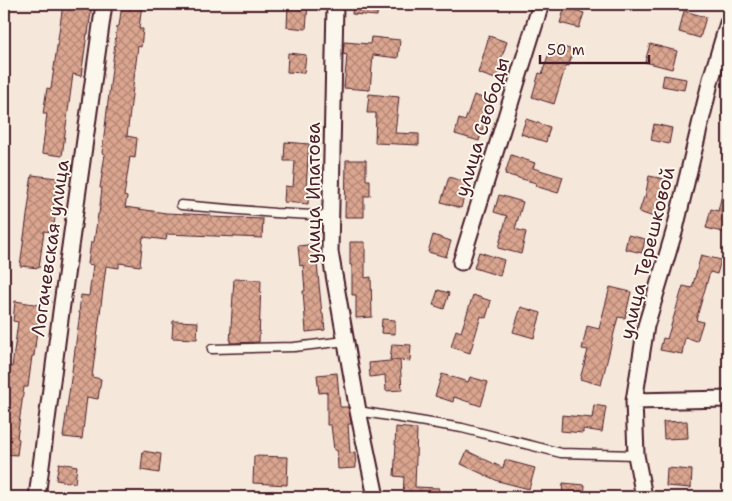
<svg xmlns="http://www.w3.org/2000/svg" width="732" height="501" font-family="'Shantell Sans',sans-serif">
<defs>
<pattern id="building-cross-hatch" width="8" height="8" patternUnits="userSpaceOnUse" patternTransform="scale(1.25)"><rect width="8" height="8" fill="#dba690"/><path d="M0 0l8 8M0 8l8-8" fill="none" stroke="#b48776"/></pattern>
</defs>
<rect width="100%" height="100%" fill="#f5e7da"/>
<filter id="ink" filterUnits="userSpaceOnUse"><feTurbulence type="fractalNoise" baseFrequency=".02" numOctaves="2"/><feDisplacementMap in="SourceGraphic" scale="10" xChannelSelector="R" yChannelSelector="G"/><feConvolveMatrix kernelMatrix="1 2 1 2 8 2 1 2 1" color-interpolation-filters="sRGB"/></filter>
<g filter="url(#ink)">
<path fill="url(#building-cross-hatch)" stroke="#4a1f2b" d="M63,4H92L88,34H87L81,76L73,74L62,156L42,153L47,114H43L47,88L51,89Z
M122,4H142L139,29H143L141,47L138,46L127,136L137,138L135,158L130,157L124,196L127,197L125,207L166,213L211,215V217L263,219L262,238L167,234L166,240L143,237L140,266L119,263V268L106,266L92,377L101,379L98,399L87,397L82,439L63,437L80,313H79L81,295L89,296L93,265L88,264L91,242H94L98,214H99L102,188H100L105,154L102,153L117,26H119Z
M288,4H308L306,29L287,27Z
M353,4H378L377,16L352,14Z
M565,7L584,13L579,28L560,23Z
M684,11L706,17L700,38L679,32Z
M489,36L507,42L500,62L506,64L501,81L478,73Z
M371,37L400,40L398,58L373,55L370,90L344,88L347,55L343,54L344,42L370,44Z
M552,44L573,50L569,66L566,65L554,104L532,97L539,73L542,74Z
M650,44L677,51L672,69L645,62Z
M288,53L306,55L304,73L287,72Z
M664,75L686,79L684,90L662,86Z
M369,94L399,97L395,133L419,134V145L375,143L376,113H367Z
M474,95L491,101L479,141L455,134L459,119L465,121Z
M526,119L550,127L546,142L521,134Z
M654,124L672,128L669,144L651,140Z
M285,142L309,144L306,188H309L308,204L284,202L285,186L293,187L295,161H284Z
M511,155L535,163L533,168L563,177L558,193L535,186L536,183L505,174Z
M346,160H366V180H370V196H364V217H345Z
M32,175L57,178L53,209L56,210L53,232L44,231L39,268L20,266L30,194H29Z
M649,176L665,179L661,203L657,218L639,212L644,197L645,198Z
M449,177L468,183L461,208L441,202Z
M724,187L728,188V224L726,233L706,228L711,209L718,211Z
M499,195L523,202L515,229L526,232L521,254L498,248L507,216L494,212Z
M433,235L451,241L446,257L428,252Z
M628,235L645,239L642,253L625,249Z
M350,242H365V278L371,277L372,317L356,318V295H352V265H350Z
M315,244L322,314H323L325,330L306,332L303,291H305L303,265L300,266L298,246Z
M479,252L504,260L500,276L474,268Z
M701,255L721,260L717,274L710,272L696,320L703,322L697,341L685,337L682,354L660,350L663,338L667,339L683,286L692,288Z
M234,279L261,280L259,342L230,343Z
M610,287L631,292L625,318L618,317L601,385L580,379L588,350L582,349L587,326L599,329Z
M438,290L449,293L444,309L433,305Z
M473,295L491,301L486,318L481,316L470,353L451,347L456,330L461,332Z
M15,301L40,305L34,356H32L28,387H24L17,438L19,439L17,455L4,454V376L5,366L12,367L18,322L13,321Z
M521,307L541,313L534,338L513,332Z
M382,319L395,320V334L381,333Z
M173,321L198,322L197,339L172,338Z
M392,344L411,345L410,361L400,360L402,390L386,391L385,375L370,377L369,363L400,360H390Z
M337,373L340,407H348L351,421V424H348L350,453L355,452L356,468L338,469L337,450H334L331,425H327V392L319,393L317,375Z
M442,374L468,382L470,377L488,382L481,406L454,397L453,402L435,396Z
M594,405L606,407L602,432L583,429V433L561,431L562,415L592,418Z
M687,421L688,438L664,439L663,422Z
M396,427L417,429L415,487L439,488L438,497H403L404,477L394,476L396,445H395Z
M143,451L161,454L159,473L141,470Z
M467,451L503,468L505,460L535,468L529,489L498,481L461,464Z
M254,456L288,457L287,485L253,483Z
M59,463L77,466L75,483L56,480Z
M667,468L692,470L691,488L666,486Z
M563,483L585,485L584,497H562Z"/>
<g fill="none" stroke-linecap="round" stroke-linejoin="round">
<defs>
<path id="lane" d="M181,205L275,213L331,216
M212,349L294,347L346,341
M358,411L462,428L561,453L636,455"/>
<path id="street" d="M335,4L330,252L358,411L376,497
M461,262L541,4
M634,401L728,399
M37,497L62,304L104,4
M644,497L636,455L634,401L646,326L675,229L711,79L728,23"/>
</defs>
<use href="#lane" stroke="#4a1f2b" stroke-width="11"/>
<use href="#street" stroke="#4a1f2b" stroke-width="19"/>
<use href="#lane" stroke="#fbf7ec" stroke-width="8"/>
<use href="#street" stroke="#fbf7ec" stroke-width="15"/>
</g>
</g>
<g text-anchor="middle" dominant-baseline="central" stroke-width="4" stroke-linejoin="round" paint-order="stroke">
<g font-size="19" fill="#4a1f2b" stroke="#fbf7ec">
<text transform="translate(482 127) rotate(-73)">улица Свободы</text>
<text transform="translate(313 193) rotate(-90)">улица Ипатова</text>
<text transform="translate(50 248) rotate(-82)">Логачевская улица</text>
<text transform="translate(647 253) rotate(-76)">улица Терешковой</text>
</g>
</g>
<rect width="732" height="501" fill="none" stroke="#fbf7ec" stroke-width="20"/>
<rect x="10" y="10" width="712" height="481" fill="none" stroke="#4a1f2b" stroke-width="2" filter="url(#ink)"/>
<path d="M540 55v8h109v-8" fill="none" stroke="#4a1f2b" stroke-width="2.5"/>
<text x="547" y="55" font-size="15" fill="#4a1f2b" stroke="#fbf7ec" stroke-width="4" paint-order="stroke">50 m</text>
</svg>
